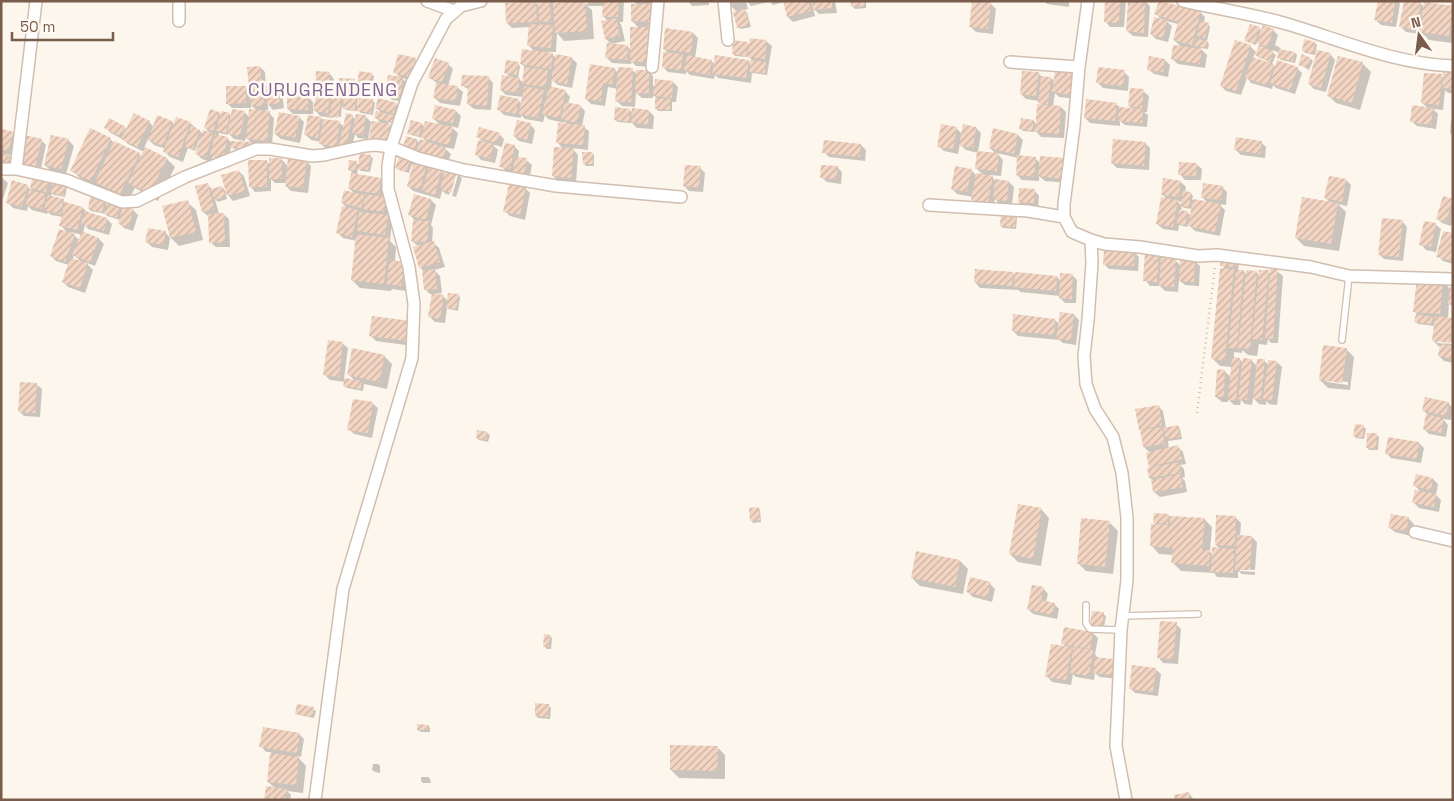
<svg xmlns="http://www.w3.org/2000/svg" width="1454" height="801" font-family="'Space Grotesk',sans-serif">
<defs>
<pattern id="building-hatch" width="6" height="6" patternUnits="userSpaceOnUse" patternTransform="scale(1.25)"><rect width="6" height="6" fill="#f3d5c3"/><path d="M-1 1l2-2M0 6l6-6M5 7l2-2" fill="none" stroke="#cab0a1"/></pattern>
</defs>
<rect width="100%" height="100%" fill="#fdf6ec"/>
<path fill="#0003" fill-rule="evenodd" d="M540,1H554L555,4L584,2L587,5L588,1H624L623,22H619L621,24L625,41L611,44L606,39L608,21L603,16L604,6H587L592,10L594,39L564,41L557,33L556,52H546V54L553,55L557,59L571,58L577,63L572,88L558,85L552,80L551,88L565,91L570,97L568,104L580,106L585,111L582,126L589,131L588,150L572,148L578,155L576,183L558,181L553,176L563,149L558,143L568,125L564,121V123L548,119L545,115L543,122L525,119L521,115V118L504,115L499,110L518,100L522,104L523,97L506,95L501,90L510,77L506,73L518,63L520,66L518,79L523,82L525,67L521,64L535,52L529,46L530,27L512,28L507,23L536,2L540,7Z
M633,1H658L659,26H647L655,33L654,67L636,66L632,62L631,64L612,63L607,58L627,46L631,50L639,28L632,21L637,5Z
M688,1H709V5L692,6Z
M730,1H746L748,9L744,10L747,13L751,27L741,29L738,27V13L731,6Z
M747,1H768V2L751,6Z
M769,1H811L813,6H814V1H835L837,13L819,14L813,8L815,16L793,22L788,17L784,2L773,5Z
M852,1H866V8L855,9L852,6Z
M1044,1H1069V7L1047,4Z
M1106,1H1126L1124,27H1110L1105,21Z
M1129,1H1145L1150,6L1148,37L1133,36L1127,31Z
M1379,1H1398L1400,4L1396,27L1381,25L1376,20Z
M1405,1L1421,4L1424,7L1425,1H1437V2H1429L1428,4L1453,7V43L1429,40L1421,32V34L1406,32L1400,26Z
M990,3L996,9L993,34L976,32L971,27Z
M1200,12L1205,17L1204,23L1208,24L1210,27L1207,41L1209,44L1208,49L1200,48L1207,55L1205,68L1178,64L1172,59L1181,47L1174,40L1178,24L1166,21L1172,26L1168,42L1156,39L1151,34L1162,20L1156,14Z
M1259,28L1262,31L1273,30L1278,35L1275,45L1279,47L1281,49L1280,50L1295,53L1297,55L1295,63L1281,60L1278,58L1279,53L1273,50L1272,52L1276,55L1272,64L1276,68H1297L1302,73L1295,94L1276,88L1273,85L1272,89L1251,83L1247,78L1241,95L1226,91L1221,86L1250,46L1257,53L1260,45L1257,42L1256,45L1248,42L1246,40ZM1255,53L1258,57L1268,61V63L1253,58Z
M666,30L693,33L698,38L695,58L711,61L715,64L748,61L751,65L754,62L748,56V57L735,56L733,53L747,43L750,46L766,41L772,46L767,75L752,73L751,83L718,78L715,75L714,79L690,75L686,71V74L668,72L663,67L669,54L664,49Z
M1315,43L1317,45L1315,55L1305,53L1303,51Z
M1330,54L1335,60L1326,92L1314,89L1309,84Z
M415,59L420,64L416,82L402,78L408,84L405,102L392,100L386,95L400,78L395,72Z
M1311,59L1313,61L1309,70L1299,64Z
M1165,60L1170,65L1168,77L1154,74L1148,69Z
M448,64L453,69L448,86L457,87L463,92L460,106L440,103L435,98L437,83L430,78Z
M1363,64L1371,72L1360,110L1336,103L1328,95Z
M260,67L265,72L266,88L277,86L282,92L284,108L273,110L268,104V110L263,111L269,113L274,118L272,146L253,151L234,149L231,147L228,162L217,159L213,156L211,162L202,159L197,154L201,140H199L195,151L188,148L183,162L170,157L165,152L166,149L154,145L148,139L144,148L167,159L175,167L158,201L135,188L128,201L104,190L100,186V188L80,178L72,170L110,139L114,143L139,154L142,157L144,152L128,144L124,140L111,133L106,128H125L127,130L149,122L154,127L172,122L175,125L190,123L203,134H211L205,128L211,110L219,113L221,115L229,114L232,117L245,113L250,118L258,112L251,105V108H232L227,103L245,87L251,93ZM219,133L228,135V133L234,139L245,141L246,137L252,144L231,142L227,138L218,136Z
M614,69L619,73L632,70L637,74L648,71L653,76V86L673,82L678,87L676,102H672V111H658L656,108L658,100L653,94V98H642L636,93L635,107L622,106L617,101L618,89L608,87L605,106L591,104L586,99Z
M1124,72L1129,77L1128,91L1103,88L1097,82Z
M1453,72V93H1448L1445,90L1443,110L1433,109L1438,114L1436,129L1417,126L1411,121L1428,108L1422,103L1441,76L1444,78Z
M329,73L334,79L333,96L341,97L345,101L356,97L358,99L357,106L373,101L375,103L373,115L361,113L357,109V111L346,110L342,106L341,117L333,116V118L320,116L315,110L322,96L316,90Z
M1038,73L1042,77L1051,78L1077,99L1059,97L1055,93L1053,107H1061L1066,112L1064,138L1041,137L1035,130L1034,132L1023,131L1020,128L1033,121L1037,124L1043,106L1039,102V101L1026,99L1021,94Z
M371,74L374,76L372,90L361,88L357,84L356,92L342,91L340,89L355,81L359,85Z
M488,77L493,83L491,110L474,109L468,104L469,90L462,85Z
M1143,91L1149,96L1147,112H1144L1148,115L1147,127L1125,125L1120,121V126L1090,123L1085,118L1116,104L1122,109L1133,110L1129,106Z
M308,97L313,102V114H293L288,109Z
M396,104L401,109L394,124L387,122L395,130L392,145L376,142L371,137L381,123L376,118L382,114L377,108Z
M630,110L633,113L649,111L654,116L653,129L637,128L631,122V123L618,122L615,120Z
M456,111L461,116L458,128L450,126L458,133L454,149L443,147L451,154L447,165L418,152L407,149V138L417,140L420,144L428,143L423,138L411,135L409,133L422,124L425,127L440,125L433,118Z
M352,116L356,120L366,117L372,123H371L368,139L358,138L355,134L351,151L326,149L321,144V142L311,140L306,135L321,118L323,120L339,122L344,127Z
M299,117L304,122L300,143L281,139L275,134Z
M1451,121H1453V135L1450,133Z
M530,124L535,130L532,144L519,141L514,136Z
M956,128L963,135L976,128L981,133L978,152L996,154L990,148L1018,135L1023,140L1019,157L1035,158L1041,164L1068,183L1045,181L1039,176V181L1022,180L1017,175L1018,158L997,153L1003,160L1001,176L990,175L996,181L1009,182L1014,187L1012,205L1000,204L995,199L993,207L977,205L972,199L973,197L957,194L952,189L971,170L977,176L983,175L977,169L978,153L966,150L960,144L958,154L944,151L939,146Z
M3,130L13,133L15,135L13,156L6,154L12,159L10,165L1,162V154L6,156L1,151V136Z
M499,134L504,139L502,147L492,144L498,150L495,163L481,160L476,154L484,143L478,137Z
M41,140L46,145L40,173L25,169Z
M68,140L74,146L66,174L50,170L45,165Z
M1261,142L1266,147L1265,158L1241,155L1236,150Z
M1145,143L1150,148L1149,170L1117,168L1112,163Z
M861,145L866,150L865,161L829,157L824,152Z
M514,146L519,151L518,158L526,160L532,165L529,181L514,173L506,171L501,166Z
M592,153L594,155V166H586L584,164Z
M401,155L428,167L441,170L445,174L456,173L462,178L456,197L452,196L458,175H455L449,195L446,194L442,191L440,199L413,191L408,186L414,164H412L409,173L399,170L396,168Z
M370,156L373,158L370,172L361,171L358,168L357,175L381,179L386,184L384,198L391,203L389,218L395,216L392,223L390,241L396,247L395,262L410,268L406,291L392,289L391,291L360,288L352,280L357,241L343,238L338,233L348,209L342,203L355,194L349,188L352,172L349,170L356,163L359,165Z
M281,159L288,166L306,161L311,166L308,193L291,191L286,186V183H275L271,179V191L255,192L250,186L266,161L270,165Z
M1196,164L1202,169L1201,180H1185L1180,174Z
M837,167L842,172L841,184L827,182L821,177Z
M700,168L705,173L703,192L689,191L684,186Z
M238,171L244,176L250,196L233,201L225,192L227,199L218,202L215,199L219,214H223L229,219L230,247H216L210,242L209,217L203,212L207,184L213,190L222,187L227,193Z
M1,177L8,183L2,202L1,201Z
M34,177L48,180L54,186L65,184L67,187L65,197L54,195L52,193L51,197L63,200L66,204L83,208L88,213L107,219L112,224L109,235L88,229L85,225L83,233L99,239L104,244L95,266L85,262L93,270L85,293L68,287L63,282L69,265L56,261L51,256L68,233L61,226L63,217L51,215L48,212L47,214L32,210L28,206L27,211L13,208L8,203L27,186L31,190ZM71,232L82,235L79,240ZM74,255L82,263L73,260Z
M1346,180L1351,185L1347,206L1338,204L1346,212L1339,251L1304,246L1296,238L1330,203L1326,198Z
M1181,182L1186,187L1185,192L1191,193L1193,196L1192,200L1208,203L1203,198L1222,187L1227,192L1226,205L1219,204L1225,210L1220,236L1195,231L1188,224L1187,227L1179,225L1178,231L1163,229L1157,224L1168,200L1163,195ZM1177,201L1182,202V206ZM1182,206L1184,208L1192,209L1191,216L1187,212L1181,211Z
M525,188L530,193L525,220L510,216L505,211Z
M1034,190L1039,196L1038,208L1024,207L1019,202Z
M431,200L436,205L431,225L433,228L432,243H434L439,248L445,267L434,270L440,276L442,293L434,294L443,296L448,301L458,295L460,297L458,311L449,309L447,308L445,323L435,322L429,316L433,294H430L425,289L423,271L420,267L419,247L412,241L416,222L410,215Z
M1453,200V221L1451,226L1442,223L1437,218Z
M104,202L108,206L109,204L120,207L123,210H133L138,215L133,231L124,228L119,223L120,220L107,216L106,214L91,211L89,209Z
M187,202L196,210L203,240L179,246L171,238L164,207Z
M1015,215L1017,218L1016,229L1003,228L1001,226Z
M1402,221L1407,227L1403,261L1384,259L1379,254Z
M1435,224L1441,229L1436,252L1426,250L1421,244Z
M165,232L170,238L168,250L152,247L147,242Z
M1453,234V264L1443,261L1438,256Z
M1134,252L1139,257L1138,271L1109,269L1104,264Z
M1158,253L1164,258L1175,260L1181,266L1195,261L1200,266L1199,286L1185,285L1179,280L1178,292L1165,291L1160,286H1150L1145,280Z
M1239,261L1238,271L1244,272L1246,274L1257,273L1259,275L1268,272L1271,274L1277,271L1283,276L1278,343H1271L1268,339L1267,345L1259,344L1257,356L1248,355L1242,350V353L1234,352V358L1239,359L1244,363L1251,360L1257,366L1264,361L1269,365L1277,362L1282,367L1277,405L1269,404L1266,401V405L1259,404L1253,398L1252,405L1245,404L1241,400L1240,405H1234L1228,399V402H1222L1216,397L1224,371L1231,377L1232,367L1220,366L1212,358L1226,270L1222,265Z
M1013,273L1016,276L1057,277L1061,281L1072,275L1077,280L1076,303H1065L1060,298V296L1020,292L1019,290L980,288L975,282Z
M1443,281L1451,290L1453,281V307L1449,303L1448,319L1453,320V342L1437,340V343L1453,344V363L1444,361L1439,356L1441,346H1438L1433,340L1435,326L1418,324L1416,322L1417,314L1415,312Z
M1074,315L1079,320L1076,345L1063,343L1059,340L1018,336L1013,331L1055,320L1059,324Z
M416,328L413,346L376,341L371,336Z
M342,343L348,348L344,379L355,381L348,374L384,356L392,364L387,389L364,384L363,391L347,388L344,386L345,382L330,380L325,375Z
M1346,349L1354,357L1350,390L1328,388L1320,380ZM1327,380L1348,382V385L1327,382Z
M36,384L42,389L40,417L24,416L19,411Z
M372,403L378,408L372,438L354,434L349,429Z
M1448,403L1453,408V410L1451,420L1443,419L1448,425L1446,437L1429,434L1424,429L1427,414L1424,411Z
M1158,406L1163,411L1166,428L1178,426L1180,429L1182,439L1168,441L1169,449L1178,447L1183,452L1186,464L1180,465L1184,469L1185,477L1182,478L1185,481L1187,492L1160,497L1154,492L1152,480L1150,478L1152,469L1150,466V453L1144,447L1142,431L1140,429Z
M1364,427L1366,429L1364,439L1356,438L1354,436Z
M487,433L490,435L488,442L479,440L477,438Z
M1377,435L1379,437L1378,450H1369L1367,447Z
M1419,443L1424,448L1421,463L1391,458L1386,453Z
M1433,479L1438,484L1436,495L1441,500L1439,512L1419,508L1414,503L1421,492L1415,486Z
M758,508L760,510L761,522L753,523L751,520Z
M1041,509L1049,518L1041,566L1018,562L1010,554Z
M1168,515L1172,519H1204L1212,527L1210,552L1213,555L1220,549L1216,545L1236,518L1241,523L1240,537H1252L1257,542L1255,570L1240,569V571L1255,572V575L1242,574L1238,571V578L1217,577L1214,573L1181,571L1173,563V555L1159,554L1151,545L1157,526L1154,522Z
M1408,518L1414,524L1411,536L1395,532L1389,527Z
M1110,523L1118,531L1113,574L1086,571L1078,563Z
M960,561L968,569L963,594L920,586L912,578Z
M990,584L995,589L992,602L973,597L968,592Z
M1043,588L1048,594L1046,602L1054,604L1059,609L1057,619L1033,614L1028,609Z
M1103,614L1106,616L1104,627L1092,625Z
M1176,624L1181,629L1178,664L1163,663L1158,657Z
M1093,633L1098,638L1095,654L1097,657V659L1113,660L1118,666L1117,679L1100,677L1095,673L1094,680L1076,677L1073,674L1071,685L1052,682L1047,676L1067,648L1063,644Z
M550,636L552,638L551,649H547L544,646Z
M1155,669L1161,674L1158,696L1135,693L1130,688Z
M548,705L551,708L550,719L538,718L536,715Z
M313,709L316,711L314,718L299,715L296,713Z
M428,726L430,728V732H421L418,730Z
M299,734L304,739L301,757L297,756L306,766L303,793L287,791L291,795L290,800H266L275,788L268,782L271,752H266L261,746Z
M717,747L725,755V779L679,778L671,770Z
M373,764H378L380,766V773L375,772L372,770Z
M421,777H428L430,779L431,783H423L421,781Z
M1189,793L1194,800H1176Z"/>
<path fill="url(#building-hatch)" d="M536,1L537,22L506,23L505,3Z
M538,1H550L551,22H539Z
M585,1L587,31L555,33L553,3Z
M603,1H619L618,17H602Z
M783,1H808L811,11L787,17Z
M812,1H832V8L813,10Z
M851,1H864V6L851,7Z
M972,1L991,2L988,29L969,27Z
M1105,1H1120L1119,23L1104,22Z
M1128,1H1145L1144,33L1126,31Z
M1159,1L1201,11L1192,45L1173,40L1178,22L1154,14Z
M1378,1H1395L1392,23L1374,20Z
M1404,1L1421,2L1416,30L1399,27Z
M1424,2L1453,6L1449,36L1419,32Z
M631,4H654V22L631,21Z
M745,9L749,25L737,28L733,12Z
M1154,17L1167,20L1163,38L1150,34Z
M616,18L620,36L605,39L601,21Z
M1200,21L1209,23L1205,38L1197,36Z
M529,24L553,25L551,48L527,46Z
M1250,24L1260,27L1254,44L1244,41Z
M1263,25L1274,29L1267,47L1256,43Z
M630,27H650L649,62H630Z
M665,28L693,32L691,53L663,49Z
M750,38L767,40L765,59L747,57Z
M1195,39L1207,40L1206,48L1194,46Z
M1304,39L1315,42L1313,54L1302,51Z
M733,40L748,42L746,56L732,54Z
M1235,40L1251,45L1236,91L1220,86Z
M607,43L628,45L627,60L605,58Z
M1173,45L1202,49L1200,64L1171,59Z
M1259,45L1274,52L1270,62L1255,55Z
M522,49L553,53L551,69L520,64Z
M1279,49L1295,52L1293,61L1277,58Z
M1317,50L1331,53L1321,88L1308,84Z
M663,52L683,54L681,70L662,68Z
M398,54L416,58L411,77L393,73Z
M556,54L572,57L567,84L551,81Z
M1302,54L1311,58L1307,68L1298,65Z
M687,55L712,60L709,75L684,70Z
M715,55L749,60L746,78L712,74Z
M1149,56L1165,59L1163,72L1147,70Z
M1338,56L1363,62L1352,103L1327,96Z
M1252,57L1274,64L1267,85L1245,78Z
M435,58L449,63L442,82L428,78Z
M506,60L519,62L517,75L504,73Z
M750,60L766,62L765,73L750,72Z
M1277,60L1298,67L1290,90L1270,83Z
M590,64L615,68L612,84L603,83L601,101L585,99Z
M260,66L264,105L251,107L247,67Z
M524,67L548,70L546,87L522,84Z
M618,67L633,68L631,102H615Z
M1098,67L1125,70L1123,86L1096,83Z
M636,70H649V93L635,94Z
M1055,70L1075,73L1072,95L1052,92Z
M1443,70L1453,71V89L1442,88Z
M316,71L330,72L328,92L315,91Z
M359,71L372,73L370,88L357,86Z
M1022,71L1039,72L1036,96L1020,94Z
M1424,73L1442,74L1439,105L1421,103Z
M388,75L403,77L400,98L385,95Z
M462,75L489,76L487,106L467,104L468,86H461Z
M502,75L520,78L518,93L500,90Z
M1041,76L1051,77L1048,104L1038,103Z
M339,78L355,79V90L338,89Z
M655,79L673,81L672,98L653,96Z
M436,83L458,86L456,101L433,98Z
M277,85L280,103L267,105L264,87Z
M226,86H246V103L226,104Z
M524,86L544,90L538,118L519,114Z
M549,86L566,90L559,118L542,114Z
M1130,88L1144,89L1142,108L1128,106Z
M316,94L330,96L328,113L313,111Z
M287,95L308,96V110L287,109Z
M333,95L342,96L338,118L329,116Z
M344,95L356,96L355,110L343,109Z
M500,95L519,99L516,114L497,110Z
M359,98L373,99L371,113L357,111Z
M378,98L397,103L394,113L375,109Z
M655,98L670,99V110L655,109Z
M1086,99L1117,103L1115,121L1084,118Z
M564,102L581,105L577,123L561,119Z
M1037,104L1061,106L1059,134L1035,132Z
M435,105L456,110L453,123L432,119Z
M1412,105L1433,108L1431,125L1410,122Z
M615,107L630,109L629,122L614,120Z
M1119,107L1143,109L1142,123L1118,121Z
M632,108L649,110L648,124L631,123Z
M210,109L219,112L213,131L204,128Z
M232,109L245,111L240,136L227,134Z
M249,109L270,111L267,141L246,139Z
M221,111L230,113L226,133L216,131Z
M376,111L394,115L392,122L374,118Z
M279,112L300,116L295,138L274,134Z
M134,113L150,121L137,147L121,139Z
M346,113L353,115L346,147L339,145Z
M356,114L366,115L363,135L352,133Z
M157,115L172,121L163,146L148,140Z
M308,115L321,117L318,138L304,135Z
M176,117L191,122L178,157L163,152Z
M109,118L126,127L120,136L104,128Z
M1021,118L1034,120L1032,131L1019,129Z
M323,119L340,121L336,147L319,144Z
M411,120L422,123L419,136L407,134Z
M517,120L531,123L527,140L513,136Z
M372,121L390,124L388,140L369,138Z
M425,121L453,127L449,145L421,138Z
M558,123L585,125L583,145L556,143Z
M941,124L957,127L953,149L937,147Z
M963,124L976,127L973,148L959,146Z
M191,126L200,130L193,149L184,146Z
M479,127L500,133L496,143L476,137Z
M90,128L111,138L91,181L70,171Z
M993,128L1018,134L1014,154L989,148Z
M2,129L14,132L8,151L1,149Z
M203,130L213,133L206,157L195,154Z
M215,134L228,137L223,158L210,155Z
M24,135L42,139L35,168L18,165Z
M51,135L69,139L61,169L44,165Z
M406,136L417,139L415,150L403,147Z
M1236,137L1262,141L1260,154L1234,150Z
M420,139L446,148L442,161L416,153Z
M1113,139L1146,142L1144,166L1111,163Z
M478,140L494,144L490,159L475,155Z
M824,140L861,144L860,157L822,153Z
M114,141L140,153L120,194L95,182Z
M231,141L252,142V149L230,148Z
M505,143L515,145L510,169L499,167Z
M145,147L167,158L150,194L128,183Z
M554,147L574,148L571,178L552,176Z
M977,151L999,153L997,171L975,169Z
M1,152L10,156L7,164L1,161Z
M582,152H592L593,164H583Z
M360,153L371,155L368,170L357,169Z
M400,153L411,157L406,172L395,168Z
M1017,155L1036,157L1034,177L1016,175Z
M1040,156L1065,158L1063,179L1038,176Z
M288,157L307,160L303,188L285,186Z
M515,157L527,158L524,177L512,175Z
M269,158H282V179H269Z
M248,160H267V187H249Z
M349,160L357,161L355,171L348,170Z
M414,160L427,164L420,189L407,186Z
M1179,162L1197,163L1196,176L1178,175Z
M685,165L701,166L699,188L683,186Z
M821,165L838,166L836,179L820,178Z
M429,166L442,169L435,195L422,191Z
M955,166L972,169L967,192L951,189Z
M445,169L457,172L451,193L440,190Z
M239,170L245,191L227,196L221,175Z
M351,173L381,178L379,194L365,192V190V192L348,189Z
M976,173L993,176L988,203L971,200Z
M33,176L49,179L46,192L30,188Z
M1329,176L1346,179L1342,202L1324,198Z
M1163,178L1181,181L1179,197L1161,195Z
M995,179L1009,181L1007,201L993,199Z
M12,180L28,185L22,207L6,203Z
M53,181L66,183L63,196L51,193Z
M208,183L214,209L202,212L195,186Z
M509,183L526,187L520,215L503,212Z
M1203,183L1223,186L1221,200L1201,198Z
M222,186L225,197L214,200L211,189Z
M1019,188L1035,189L1034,203L1018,202Z
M29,190L46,194L42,209L26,205Z
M344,190L364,195L361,208L341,203Z
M1183,191L1191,192L1189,207L1180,206Z
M365,194L386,197L384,212L363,209Z
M414,194L431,199L426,220L408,215Z
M48,195L64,199L60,214L44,210Z
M1443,196L1453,199L1446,222L1436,219Z
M90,197L105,201L102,212L88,209Z
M1161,197L1178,200L1173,227L1156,224Z
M1302,197L1338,203L1331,244L1295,238Z
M1193,199L1221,204L1215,232L1188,226Z
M188,200L196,232L170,238L162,206Z
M65,202L83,207L77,230L59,226Z
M108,202L120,206L117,218L104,214Z
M123,205L134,209L128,227L118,224Z
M342,206L358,210L352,237L336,233Z
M1179,210L1188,211L1185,225L1177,224Z
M85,211L107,218L104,231L81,224Z
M359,212L388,215L385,235L357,231Z
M224,213L225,242L209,243L208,214Z
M1001,213L1016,214L1015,227L1000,226Z
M1382,218L1403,220L1399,257L1378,255Z
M413,220L429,221L427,242L411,241Z
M1424,221L1436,223L1431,247L1419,245Z
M148,228L166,231L163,245L145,242Z
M59,229L75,234L65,262L50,256Z
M82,231L99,238L90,262L72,255Z
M1443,231L1453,233V261L1436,257Z
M356,234L389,238L384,284L351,280Z
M434,241L440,262L419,268L413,247Z
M1104,249L1135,250L1134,266L1103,265Z
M1145,251L1159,252L1157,282L1143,281Z
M1222,256L1237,258L1236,267L1220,266Z
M70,258L88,263L80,288L62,282Z
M1161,258L1176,259L1174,287L1159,286Z
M1180,259L1195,260L1194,282L1179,281Z
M390,260L405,262L401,286L386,284Z
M1220,268L1234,269L1225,360L1211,359Z
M435,269L437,289L424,290L422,271Z
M975,269L1013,272L1012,286L974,283Z
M1270,269H1278L1273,339L1265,338Z
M1236,270H1244L1237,348H1228Z
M1246,270L1257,271L1250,349L1238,348Z
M1259,270H1269L1262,340L1252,339Z
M1015,272L1057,276L1056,291L1014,287Z
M1060,273L1073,274L1072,299L1059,298Z
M1417,278L1443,280L1440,314L1413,312Z
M1451,280H1453V305L1448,304Z
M432,293L444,295L440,319L428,317Z
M448,293L459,294L456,309L446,308Z
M1060,312L1074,314L1071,340L1056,339Z
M1013,314L1055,319L1054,335L1012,331Z
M1416,314L1433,317L1431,324L1414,322Z
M372,316L411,321L408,341L369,336Z
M1435,316L1453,318L1450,343L1432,341Z
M328,340L343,342L339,377L323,375Z
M1440,344L1453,346V359L1438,356Z
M1323,345L1347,348L1342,383L1319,380Z
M352,348L385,355L379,382L347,375Z
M1232,357L1240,358L1236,401L1228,400Z
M1243,358L1252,359L1247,400L1238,399Z
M1257,359H1265L1261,400L1253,399Z
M1268,360L1277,361L1272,400L1263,399Z
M1217,369L1225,370L1224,397H1215Z
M345,378L362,381L361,389L343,386Z
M20,382L37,383L35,413L18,412Z
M1425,397L1449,402L1446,416L1422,411Z
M353,399L373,402L368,433L347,430Z
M1159,405L1162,425L1139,430L1135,409Z
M1426,414L1444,418L1441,433L1423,429Z
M1355,424L1364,425L1363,438L1353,436Z
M1178,425L1180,437L1166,439L1163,428Z
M1162,427L1165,444L1143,447L1140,430Z
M477,430L488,432L486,440L476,438Z
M1367,433H1377L1376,449L1366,448Z
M1388,437L1419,442L1417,459L1385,454Z
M1178,445L1182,459L1149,467L1146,453Z
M1179,462L1181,473L1149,478L1147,468Z
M1180,474L1183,487L1153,492L1151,480Z
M1416,474L1433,478L1431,490L1413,486Z
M1415,490L1436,494L1434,507L1412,503Z
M1018,504L1042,508L1033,559L1009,554Z
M759,507L760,520L750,521L749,508Z
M1154,513L1169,514L1168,524L1153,523Z
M1391,514L1409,517L1406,531L1388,528Z
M1216,515L1236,516L1235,546L1215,545Z
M1170,516L1205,518L1202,550H1210L1209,566L1171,563L1173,548L1150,546L1151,524L1170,525Z
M1081,518L1110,521L1105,567L1077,564Z
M1237,535L1252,536L1250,570H1235Z
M1212,547L1234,549L1233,573L1211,572Z
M916,551L960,560L955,587L911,578Z
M970,577L991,582L987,597L966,592Z
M1032,585L1044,587L1041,600L1055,603L1052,615L1027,609Z
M1092,611L1104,612L1102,628L1090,626Z
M1160,621L1177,622L1173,659L1157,658Z
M1064,627L1093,632L1090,649L1061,644Z
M544,634L550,635L549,647H543Z
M1051,644L1072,647L1066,680L1045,677Z
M1073,647L1093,650L1089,676L1070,673Z
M1095,657L1114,659L1112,675L1093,673Z
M1132,665L1156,668L1153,692L1129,689Z
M535,703L549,704L548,717L535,716Z
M297,704L314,707L312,717L295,714Z
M417,724L429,725L428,730H417Z
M263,727L300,733L297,753L259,747Z
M670,745L718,746L717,771L670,770Z
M270,753L299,757L296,785L267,782Z
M266,786L287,789L285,800H264Z
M1189,792L1190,800H1175L1174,795Z"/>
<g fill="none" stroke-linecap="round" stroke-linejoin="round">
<defs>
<path id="service" d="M1342,340L1349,276
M1086,605V623L1090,629L1121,630
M1122,616L1198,614"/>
<path id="minor" d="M179,1V21
M427,1L454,11
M724,1L728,40
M1088,1L1079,67L1074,126L1064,204V217L1072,232L1091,240L1092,263L1088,320L1084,356L1086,384L1095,409L1113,437L1122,473L1127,518V580L1121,630L1116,746L1126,800
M1183,1C1217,9 1253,14 1287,24C1341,40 1395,64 1453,66
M1010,62L1079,67
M652,67L658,1
M1,169H16L66,180L122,202L137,201L185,177L256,149H270L312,156L324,155L365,146L375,145L391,147L418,158L464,170L504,177L556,186L681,197
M16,169L36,1
M929,205L1028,211L1064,217
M1091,240L1104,244L1140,247L1198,256L1217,255L1311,267L1349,276L1453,279
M1415,532L1453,541
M315,800L343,589L412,358L414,304L409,267L388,189V166L391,147L412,83L446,19L461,6L481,1"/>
</defs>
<use href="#service" stroke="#d1beb0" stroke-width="8"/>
<use href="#minor" stroke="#d1beb0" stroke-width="14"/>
<path stroke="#d9b8a5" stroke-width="2.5" stroke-dasharray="1 4" stroke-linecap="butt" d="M1197,413L1215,266"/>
<use href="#service" stroke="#fff" stroke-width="5.5"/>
<use href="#minor" stroke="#fff" stroke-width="11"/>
</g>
<g text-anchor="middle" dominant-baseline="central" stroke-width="5" stroke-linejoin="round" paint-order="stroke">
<g font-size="18" letter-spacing="1" fill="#846695" stroke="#fffaf3">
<text x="323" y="89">CURUGRENDENG</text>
</g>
</g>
<rect width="1454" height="801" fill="none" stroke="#7a5c4d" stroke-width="5"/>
<g transform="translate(1419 35) rotate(346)" stroke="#fffaf3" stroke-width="4" paint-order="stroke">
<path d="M0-4L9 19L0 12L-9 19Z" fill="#7a5c4d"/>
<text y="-8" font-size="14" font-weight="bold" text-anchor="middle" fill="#7a5c4d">N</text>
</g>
<path d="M12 32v8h101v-8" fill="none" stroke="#7a5c4d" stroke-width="2.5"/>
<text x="20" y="32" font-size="15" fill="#7a5c4d" stroke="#fffaf3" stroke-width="4" paint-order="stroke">50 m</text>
</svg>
